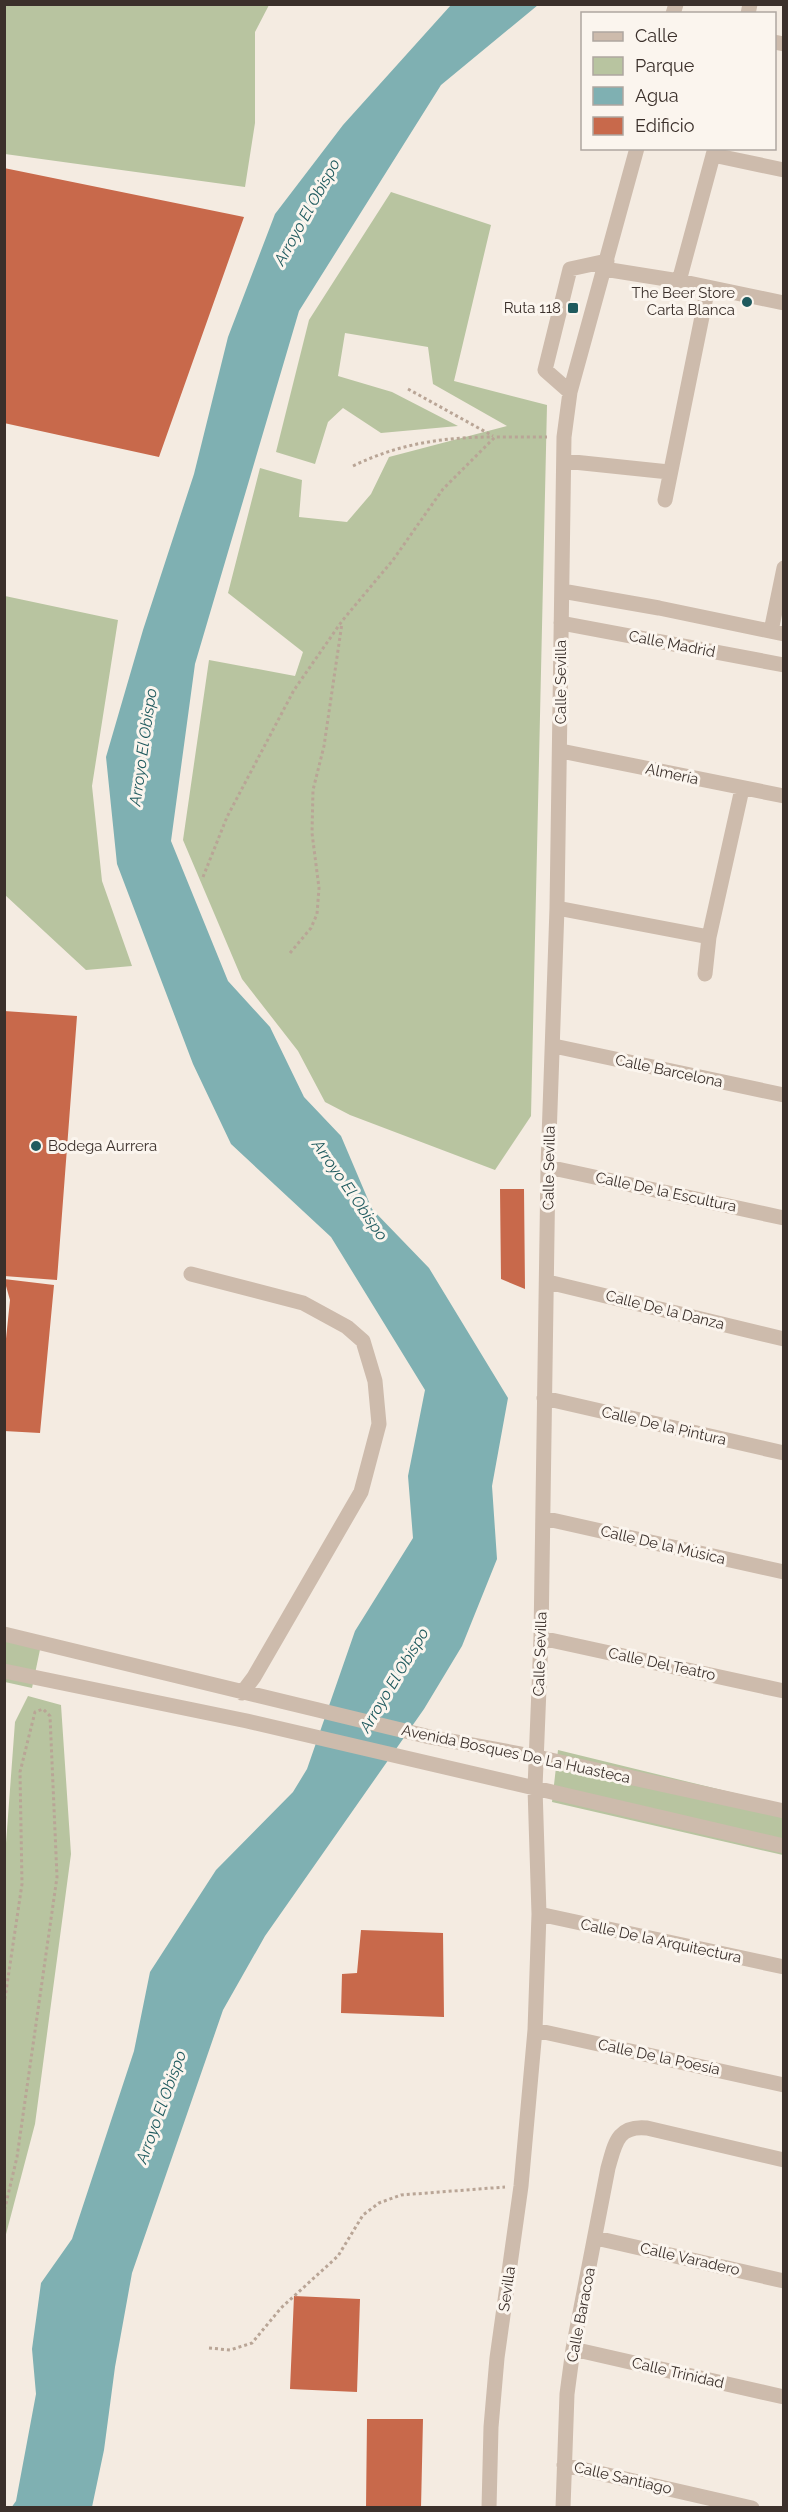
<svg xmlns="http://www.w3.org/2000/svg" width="788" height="2512" font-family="Raleway,sans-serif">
<rect width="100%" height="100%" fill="#f4ebe1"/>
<path fill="#b8c4a0" d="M4,5H269L255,32V123L245,187L5,154Z
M391,192L491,225L454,381L547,405L531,1116L495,1170L350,1115L325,1102L298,1051L242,979L183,840L209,660L295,676L303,652L228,593L260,468L302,480L299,517L347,522L371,494L389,457L507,426L433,384L428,347L345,333L338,376L392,392L458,426L381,433L343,408L328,422L315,464L276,452L309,320Z
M5,596L118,620L92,786L102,881L132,966L86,970L5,895Z
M5,1632L42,1640L32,1688L5,1682Z
M28,1696L61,1705L71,1854L35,2124L5,2238L4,1870L15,1722Z
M558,1750L783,1805V1855L552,1802Z"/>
<path fill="#7fb0b2" d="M451,5H538L441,85L299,311L195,664L171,841L228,981L270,1027L304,1097L341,1136L372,1209L429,1268L508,1398L492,1486L497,1559L462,1646L424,1709L265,1936L223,2010L132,2273L115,2367L104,2450L92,2507L11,2508L16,2501L36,2394L32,2349L41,2283L72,2239L134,2051L150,1972L216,1870L293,1792L307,1769L355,1631L413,1538L408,1476L425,1390L331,1237L231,1144L193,1064L117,864L106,757L143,630L194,474L228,337L275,214L343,125Z"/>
<path fill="#c8694b" d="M4,168L244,217L159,457L4,423Z
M4,1011L77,1016L57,1280L4,1276Z
M500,1189H524L525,1289L501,1279Z
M4,1279L54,1285L40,1433L4,1431V1358L10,1300Z
M361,1930L443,1933L444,2017L341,2013L342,1974L357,1973Z
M294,2296L360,2299L357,2392L290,2389Z
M367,2419H423L421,2508H366Z"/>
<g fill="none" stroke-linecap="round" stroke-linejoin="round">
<path stroke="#b9a596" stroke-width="3" stroke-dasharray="3 3" stroke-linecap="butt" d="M408,389L493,436
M353,466C398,444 443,437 493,437
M203,877L227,817L294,690L342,621L393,560L443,489L495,437H547
M290,953L311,928L317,914L319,888L312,833L313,790L324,746L342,623
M4,2005L22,1884L20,1772L35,1712L43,1709L50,1716L57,1877L17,2157L4,2212
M209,2348L230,2350L252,2343L281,2308L338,2256L363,2215L379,2203L401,2195L505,2187"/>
<path stroke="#cdbbac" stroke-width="15" d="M673,14L676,4
M748,14L750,4
M774,42L784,44
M713,155L784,170
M604,269L679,281L784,303
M679,281L715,148
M570,392L545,370L570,269L607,261
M564,461L669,472
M665,500L708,287
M562,591L659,608L784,634
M561,623L784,665
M771,631L784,568
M561,751L784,796
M557,908L709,937
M705,974L709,937L742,789
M554,1046L784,1095
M548,1167L784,1218
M191,1274L303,1303L347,1327L363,1341L375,1381L379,1424L361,1492L254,1677L242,1693
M548,1282L784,1339
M544,1398L784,1453
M543,1518L784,1572
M4,1634L430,1737L537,1757L784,1811
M541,1638L784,1691
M4,1671L247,1721L784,1846
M539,1914L784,1967
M535,2030L784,2085
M596,2238L784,2281
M573,2349L784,2397
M564,2465L752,2508
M489,2508L491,2427L497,2358L521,2186L535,2030L539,1914L535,1788L541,1638L548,1167L557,908L564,437L570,392L637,148
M563,2508L567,2394L573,2349L608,2168C615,2144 617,2125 647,2128L784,2160"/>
</g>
<g fill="#1f5a5e" stroke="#fbf5ee" stroke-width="2">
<circle cx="747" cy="302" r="6"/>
<rect x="567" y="302" width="12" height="12" rx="3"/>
<circle cx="36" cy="1146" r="6"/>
</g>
<g text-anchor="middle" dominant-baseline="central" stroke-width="6" stroke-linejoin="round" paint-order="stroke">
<g font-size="15" fill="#3b302b" stroke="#fbf5ee" text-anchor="end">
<text x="735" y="293">The Beer Store<tspan x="735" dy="17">Carta Blanca</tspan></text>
<text x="561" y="308">Ruta 118</text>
<text x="48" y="1146" text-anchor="start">Bodega Aurrera</text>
</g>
<g font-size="15" fill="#3b302b" stroke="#fbf5ee">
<text transform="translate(672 644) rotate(11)">Calle Madrid</text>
<text transform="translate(561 682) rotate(-90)">Calle Sevilla</text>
<text transform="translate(672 774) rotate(12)">Almería</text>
<text transform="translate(669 1071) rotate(12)">Calle Barcelona</text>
<text transform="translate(549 1168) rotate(-89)">Calle Sevilla</text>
<text transform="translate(666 1192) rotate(12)">Calle De la Escultura</text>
<text transform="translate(665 1310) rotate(14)">Calle De la Danza</text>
<text transform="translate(664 1426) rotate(13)">Calle De la Pintura</text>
<text transform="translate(663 1545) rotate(13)">Calle De la Música</text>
<text transform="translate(540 1654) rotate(-88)">Calle Sevilla</text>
<text transform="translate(662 1664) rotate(12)">Calle Del Teatro</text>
<text transform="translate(516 1754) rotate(12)">Avenida Bosques De La Huasteca</text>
<text transform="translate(661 1941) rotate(12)">Calle De la Arquitectura</text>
<text transform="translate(659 2057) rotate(12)">Calle De la Poesía</text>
<text transform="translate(690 2259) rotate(13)">Calle Varadero</text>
<text transform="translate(507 2289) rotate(-82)">Sevilla</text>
<text transform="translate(581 2315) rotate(-79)">Calle Baracoa</text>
<text transform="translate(678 2373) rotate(13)">Calle Trinidad</text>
<text transform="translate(623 2478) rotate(13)">Calle Santiago</text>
</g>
<g font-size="16" font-style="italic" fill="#1f5a5e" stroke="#fbf5ee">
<text transform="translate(307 212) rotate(-61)">Arroyo El Obispo</text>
<text transform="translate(143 747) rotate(-82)">Arroyo El Obispo</text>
<text transform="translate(350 1190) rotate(55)">Arroyo El Obispo</text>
<text transform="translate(394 1680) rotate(-59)">Arroyo El Obispo</text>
<text transform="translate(161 2107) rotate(-70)">Arroyo El Obispo</text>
</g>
</g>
<rect width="788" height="2512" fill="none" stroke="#3b302b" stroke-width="12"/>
<rect x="581" y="12" width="195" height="138" fill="#fbf5ee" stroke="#aea6a0" stroke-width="1.5"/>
<rect x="593" y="32" width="30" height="9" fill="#cdbbac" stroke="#aea6a0" stroke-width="1.5"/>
<text x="635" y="42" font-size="18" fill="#3b302b">Calle</text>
<rect x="593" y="57" width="30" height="18" fill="#b8c4a0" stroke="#aea6a0" stroke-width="1.5"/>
<text x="635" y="72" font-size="18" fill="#3b302b">Parque</text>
<rect x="593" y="87" width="30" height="18" fill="#7fb0b2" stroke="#aea6a0" stroke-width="1.5"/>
<text x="635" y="102" font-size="18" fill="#3b302b">Agua</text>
<rect x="593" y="117" width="30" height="18" fill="#c8694b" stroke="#aea6a0" stroke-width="1.5"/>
<text x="635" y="132" font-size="18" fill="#3b302b">Edificio</text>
</svg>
